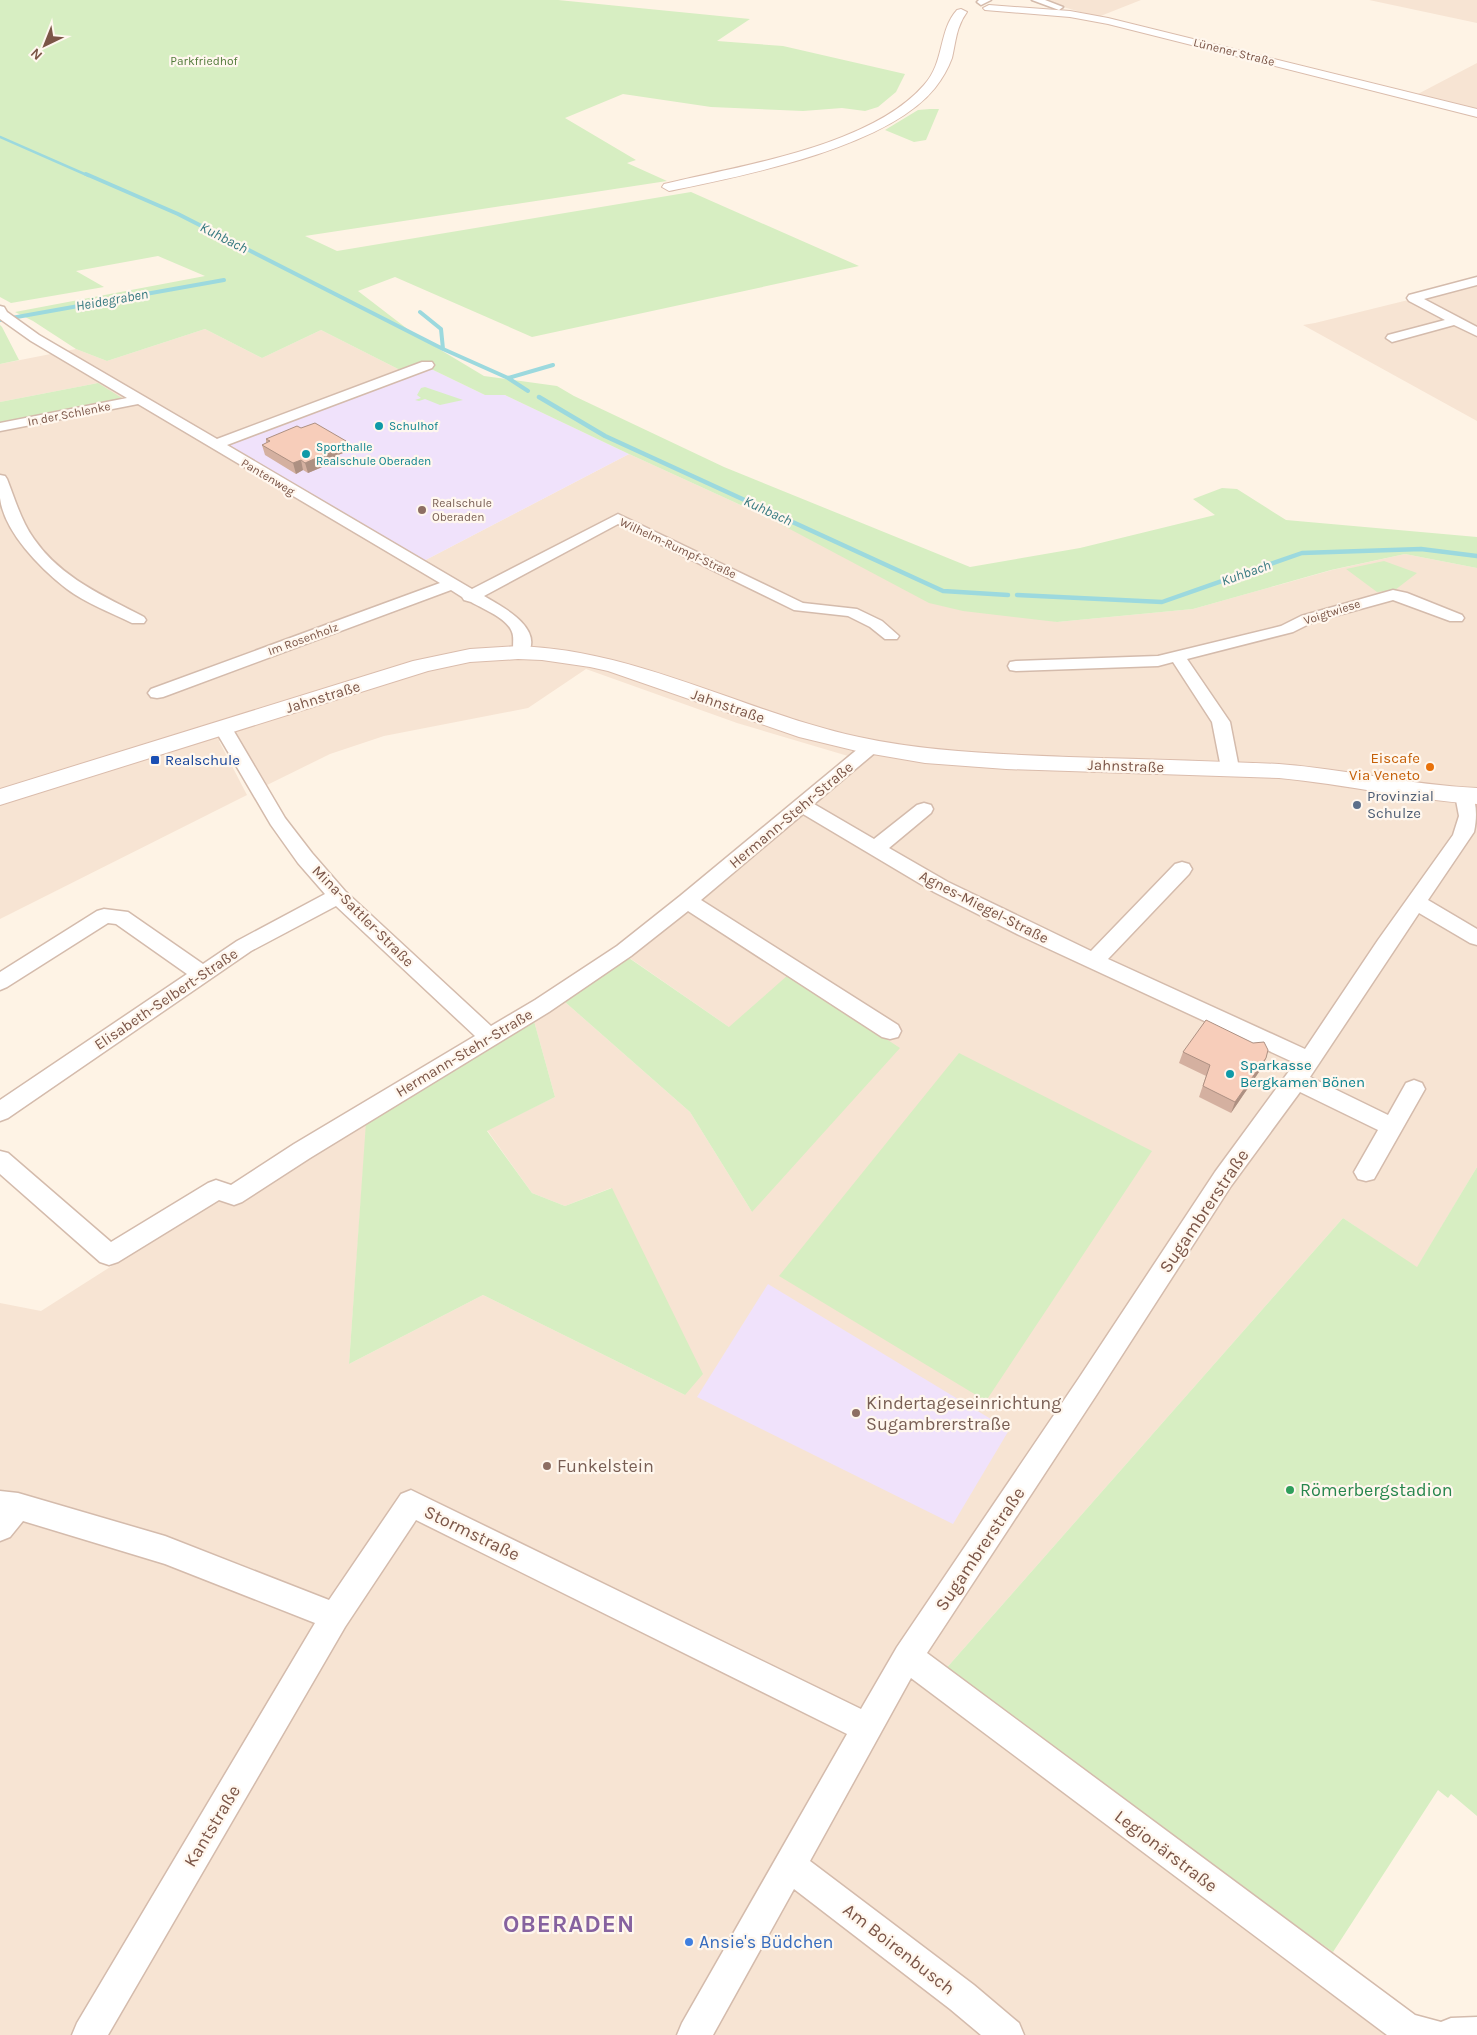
<svg xmlns="http://www.w3.org/2000/svg" width="1477" height="2035" font-family="Karla,sans-serif">
<rect width="100%" height="100%" fill="#fef3e5"/>
<path fill="#f7e4d3" d="M1039,0H1141L1098,17Z
M1369,0H1477V23Z
M1477,63V110L1416,95Z
M1477,283V421L1303,325L1315,323Z
M205,329L262,358L321,330L408,374L416,565L629,454L769,518L1057,622L1193,609L1332,570L1405,554L1477,568V1167L1417,1268L1343,1218L943,1672L1333,1952L1320,1978L1393,2035H0V1303L41,1311L368,1103L349,1364L483,1295L685,1395L611,1188L565,1206L532,1193L487,1130L555,1097L534,1021L565,1002L690,1112L752,1212L729,1027L618,950L848,756L737,723L586,669L528,708L384,736L330,754L265,786L233,737L219,741L247,795L0,919V424L98,383L0,402V364L76,349L107,361Z"/>
<path fill="#f0e2fb" d="M427,367L485,395H505L629,454L416,565L215,446Z
M768,1284L1009,1430L953,1524L697,1397Z"/>
<path fill="#d7eec2" d="M0,0H558L750,19L717,41L783,46L905,74L896,92L878,107L865,111L842,108L803,111L711,107L623,94L565,118L636,160L627,163L667,181L305,236L337,251L691,192L859,266L532,337L395,277L358,291L414,334L484,376L557,386L574,396L724,467L970,567L1080,548L1215,515L1193,499L1222,488L1237,489L1286,520L1477,537V568L1405,554L1331,570L1193,609L1057,622L963,611L929,603L769,518L629,454L505,395H485L427,367L408,374L321,330L262,358L205,329L107,361L76,349L33,321L15,312L205,276L158,256L76,271L104,287L11,303L0,297Z
M930,109H939L926,140L914,142L885,130L918,110Z
M0,325L2,327L19,360L0,364Z
M98,383L125,400L0,424V402Z
M425,387L463,400L440,405L425,399L419,401L415,400L421,398L417,395L421,388Z
M1384,561L1417,573L1395,590L1377,592L1346,569Z
M629,958L729,1027L788,975L900,1048L752,1212L690,1112L565,1002Z
M534,1021L555,1097L487,1131L532,1193L565,1206L612,1188L703,1374L685,1395L483,1295L349,1364L366,1122Z
M959,1053L1152,1151L986,1401L779,1276Z
M1477,1167V1816L1451,1794L1448,1798L1438,1790L1333,1952L943,1672L1343,1218L1417,1267Z"/>
<g fill="none" stroke-linecap="round" stroke-linejoin="round">
<path stroke="#9cd9de" stroke-width="2.5" d="M0,137L89,176"/>
<path stroke="#9cd9de" stroke-width="4" d="M86,174L178,214L443,349L508,378L528,391
M420,312L441,329L443,349
M0,320L224,280
M508,378L553,365"/>
<path stroke="#9cd9de" stroke-width="4.5" d="M539,397L605,436L943,591L1008,595
M1017,595L1162,602L1302,553L1421,549L1477,556"/>
<defs>
<path id="minor" d="M979,0H991L981,5L977,2Z
M1032,0H1045L1063,7L1059,10Z
M1477,277V285L1424,299L1477,327V336L1454,325L1392,342L1386,338L1388,335L1445,320L1409,301L1407,298L1409,295Z
M0,306L4,307L7,312L39,335L217,439L422,362H432L434,365L432,368L227,445L472,589L618,514L803,603L857,609L882,621L899,636L897,639H885L870,627L848,616L794,610L618,524L484,596C501,606 545,628 527,655H515C511,648 515,639 512,632C507,618 483,609 471,602L464,600L462,597L451,590L163,697L157,698L151,697L148,693L151,689L440,583L138,404L0,431V423L127,398L31,341L0,319Z
M0,475L5,476L7,479C15,499 21,521 34,539C61,578 104,596 144,617L146,620L144,623H132C112,613 85,603 67,589C41,569 4,532 0,498C0,490 0,482 0,475Z
M1393,590L1407,593L1462,615L1464,618L1462,621H1450L1393,600L1313,622L1293,632L1187,659L1230,722L1239,768L1236,772L1230,774L1224,772L1221,768L1212,722L1173,662L1158,666L1016,671L1010,670L1008,666L1010,662L1016,661L1158,656L1281,626L1301,616Z
M223,723L229,724L232,728L285,818L312,853L345,891L491,1026L535,1000L617,946L680,896L865,743L871,741L877,743L880,747L877,751L814,804L874,839L917,805L924,803L931,805L933,809L931,813L889,848L948,882L1091,951L1175,864L1182,862L1189,864L1192,869L1189,874L1108,959L1305,1049L1378,940L1453,835L1459,816L1455,795L1457,791L1464,789L1471,791C1477,803 1477,818 1474,832L1428,900L1477,929V945L1470,943L1419,913L1310,1077L1388,1115L1406,1083L1414,1080L1422,1083L1425,1089L1374,1179L1366,1181L1358,1179L1354,1172L1378,1130L1300,1092L1231,1186L1097,1394L927,1653L1415,2015L1441,2022L1451,2018L1477,2017V2035H1387L911,1678L810,1861L974,1985L1019,2023L1024,2035H981L950,2009L794,1889L713,2035H677L682,2023L847,1734L416,1520L345,1627L108,2035H72L77,2023L315,1623L165,1564L23,1521L10,1537L0,1541V1491L18,1493L165,1536L329,1600L401,1494L411,1490L861,1709L897,1647L1079,1378L1215,1172L1295,1063L1021,936L934,892L803,814L701,900L898,1025L901,1031L898,1037L890,1039L882,1037L688,911L631,956L549,1012L310,1158L242,1202L234,1205L219,1200L118,1262L109,1265L100,1262L0,1174V1151L8,1153L111,1242L208,1183L216,1180L231,1185L294,1144L475,1036L336,906L251,951L8,1118L0,1121V1100L187,974L116,924L108,923L7,987L0,990V972L97,911L104,909L128,912L203,964L237,941L325,894L298,863L271,825L214,728L217,724Z"/>
<path id="secondary" d="M989,5L1070,11L1108,18L1477,109V117L1108,24L1070,17L985,10L983,8Z
M961,9L967,12C956,27 956,41 952,58C948,69 942,79 935,88C887,148 742,176 669,191L662,187L664,184C741,165 870,147 924,85C945,62 938,31 957,10Z
M518,646C638,650 744,712 859,737C928,752 999,754 1069,757C1139,759 1209,761 1279,764C1345,769 1410,785 1477,788V804C1410,800 1345,784 1279,778L1006,769L925,763L861,752L799,737L608,671L590,667L542,660L518,659L470,662L428,671L0,805V789L413,661L470,649Z"/>
</defs>
<use href="#minor" stroke="#d4bbac" stroke-width="3"/>
<use href="#secondary" stroke="#dabcac" stroke-width="2"/>
<use href="#minor" fill="#fff" fill-rule="evenodd"/>
<use href="#secondary" fill="#fff" fill-rule="evenodd"/>
</g>
<path fill="#d4b0a0" d="M301,428L348,451L338,455L339,460L308,473L303,470L296,474L265,455L262,445L266,443V439Z
M1183,1052L1266,1058L1261,1069L1231,1113L1199,1097L1206,1076L1179,1063Z"/>
<path fill="#ad9082" d="M346,441L348,451L338,455L339,460L308,473L305,463L332,446Z
M301,460L303,470L296,474L293,463Z
M1266,1058L1261,1069L1231,1113L1235,1102Z"/>
<path fill="#f7cdba" stroke="#ad9082" d="M315,423L346,441L332,446L337,449L305,463L301,460L293,463L262,445L270,441L266,439L297,426L301,428Z
M1206,1020L1253,1043L1264,1042L1268,1050L1266,1058L1235,1102L1203,1086L1210,1065L1183,1052Z"/>
<g fill="#0f9aa8" stroke="#fff7ee" stroke-width="2">
<circle cx="379" cy="426" r="5"/>
<circle cx="306" cy="454" r="5"/>
<circle cx="1230" cy="1074" r="5"/>
</g>
<g fill="#8d6e63" stroke="#fff7ee" stroke-width="2">
<circle cx="422" cy="510" r="5"/>
<circle cx="856" cy="1413" r="5"/>
<circle cx="547" cy="1466" r="5"/>
</g>
<rect fill="#1a4fb4" stroke="#fff7ee" stroke-width="2" x="150" y="755" width="10" height="10" rx="2.5"/>
<circle fill="#e8710a" stroke="#fff7ee" stroke-width="2" cx="1430" cy="767" r="5"/>
<circle fill="#5c6f8a" stroke="#fff7ee" stroke-width="2" cx="1357" cy="805" r="5"/>
<circle fill="#2e9e5b" stroke="#fff7ee" stroke-width="2" cx="1290" cy="1490" r="5"/>
<circle fill="#3f7fe0" stroke="#fff7ee" stroke-width="2" cx="689" cy="1942" r="5"/>
<g text-anchor="middle" dominant-baseline="central" stroke-width="4.5" stroke-linejoin="round" paint-order="stroke">
<g font-size="12" fill="#7b5547" stroke="#fff7ee">
<text transform="translate(1234 52) rotate(14)">Lünener Straße</text>
<text transform="translate(69 414) rotate(-11)">In der Schlenke</text>
<text transform="translate(268 477) rotate(31)">Pantenweg</text>
<text transform="translate(678 548) rotate(25)">Wilhelm-Rumpf-Straße</text>
<text transform="translate(1332 612) rotate(-18)">Voigtwiese</text>
<text transform="translate(303 639) rotate(-20)">Im Rosenholz</text>
</g>
<g font-size="12" fill="#537b3b" stroke="#fff7ee">
<text x="204" y="61">Parkfriedhof</text>
</g>
<g font-size="12" fill="#0d838f" stroke="#fff7ee" text-anchor="start">
<text x="389" y="426">Schulhof</text>
<text x="316" y="447">Sporthalle<tspan x="316" dy="14">Realschule Oberaden</tspan></text>
</g>
<g font-size="12" fill="#785e54" stroke="#fff7ee" text-anchor="start">
<text x="432" y="503">Realschule<tspan x="432" dy="14">Oberaden</tspan></text>
</g>
<g font-size="14" font-style="italic" fill="#397b82" stroke="#fff7ee">
<text transform="translate(224 238) rotate(27)">Kuhbach</text>
<text transform="translate(112 300) rotate(-10)">Heidegraben</text>
<text transform="translate(768 511) rotate(25)">Kuhbach</text>
<text transform="translate(1246 573) rotate(-19)">Kuhbach</text>
</g>
<g font-size="15" fill="#7b5547" stroke="#fff7ee">
<text transform="translate(323 697) rotate(-17)">Jahnstraße</text>
<text transform="translate(728 706) rotate(19)">Jahnstraße</text>
<text transform="translate(1126 766) rotate(2)">Jahnstraße</text>
<text transform="translate(791 815) rotate(-40)">Hermann-Stehr-Straße</text>
<text transform="translate(984 907) rotate(27)">Agnes-Miegel-Straße</text>
<text transform="translate(363 916) rotate(45)">Mina-Sattler-Straße</text>
<text transform="translate(166 999) rotate(-34)">Elisabeth-Selbert-Straße</text>
<text transform="translate(464 1053) rotate(-31)">Hermann-Stehr-Straße</text>
</g>
<g font-size="15" fill="#c56008" stroke="#fff7ee" text-anchor="end">
<text x="1420" y="758">Eiscafe<tspan x="1420" dy="17">Via Veneto</tspan></text>
</g>
<g font-size="15" fill="#164399" stroke="#fff7ee" text-anchor="start">
<text x="165" y="760">Realschule</text>
</g>
<g font-size="15" fill="#4e5e75" stroke="#fff7ee" text-anchor="start">
<text x="1367" y="796">Provinzial<tspan x="1367" dy="17">Schulze</tspan></text>
</g>
<g font-size="15" fill="#0d838f" stroke="#fff7ee" text-anchor="start">
<text x="1240" y="1065">Sparkasse<tspan x="1240" dy="17">Bergkamen Bönen</tspan></text>
</g>
<g font-size="18" fill="#7b5547" stroke="#fff7ee">
<text transform="translate(1204 1211) rotate(-56)">Sugambrerstraße</text>
<text transform="translate(472 1533) rotate(26)">Stormstraße</text>
<text transform="translate(980 1549) rotate(-56)">Sugambrerstraße</text>
<text transform="translate(212 1826) rotate(-59)">Kantstraße</text>
<text transform="translate(1166 1851) rotate(37)">Legionärstraße</text>
<text transform="translate(899 1949) rotate(38)">Am Boirenbusch</text>
</g>
<g font-size="18" fill="#785e54" stroke="#fff7ee" text-anchor="start">
<text x="866" y="1403">Kindertageseinrichtung<tspan x="866" dy="21">Sugambrerstraße</tspan></text>
<text x="557" y="1466">Funkelstein</text>
</g>
<g font-size="18" fill="#27864d" stroke="#fff7ee" text-anchor="start">
<text x="1300" y="1490">Römerbergstadion</text>
</g>
<g font-size="18" fill="#366cbe" stroke="#fff7ee" text-anchor="start">
<text x="699" y="1942">Ansie's Büdchen</text>
</g>
<g font-size="24" font-weight="bold" letter-spacing="1" fill="#86629f" stroke="#fff7ee">
<text x="569" y="1924">OBERADEN</text>
</g>
</g>
<g transform="translate(45 45) rotate(223)" stroke="#fff7ee" stroke-width="4" paint-order="stroke">
<path d="M0-4L9 19L0 12L-9 19Z" fill="#7b5547"/>
<text y="-8" font-size="14" font-weight="bold" text-anchor="middle" fill="#7b5547">N</text>
</g>
</svg>
